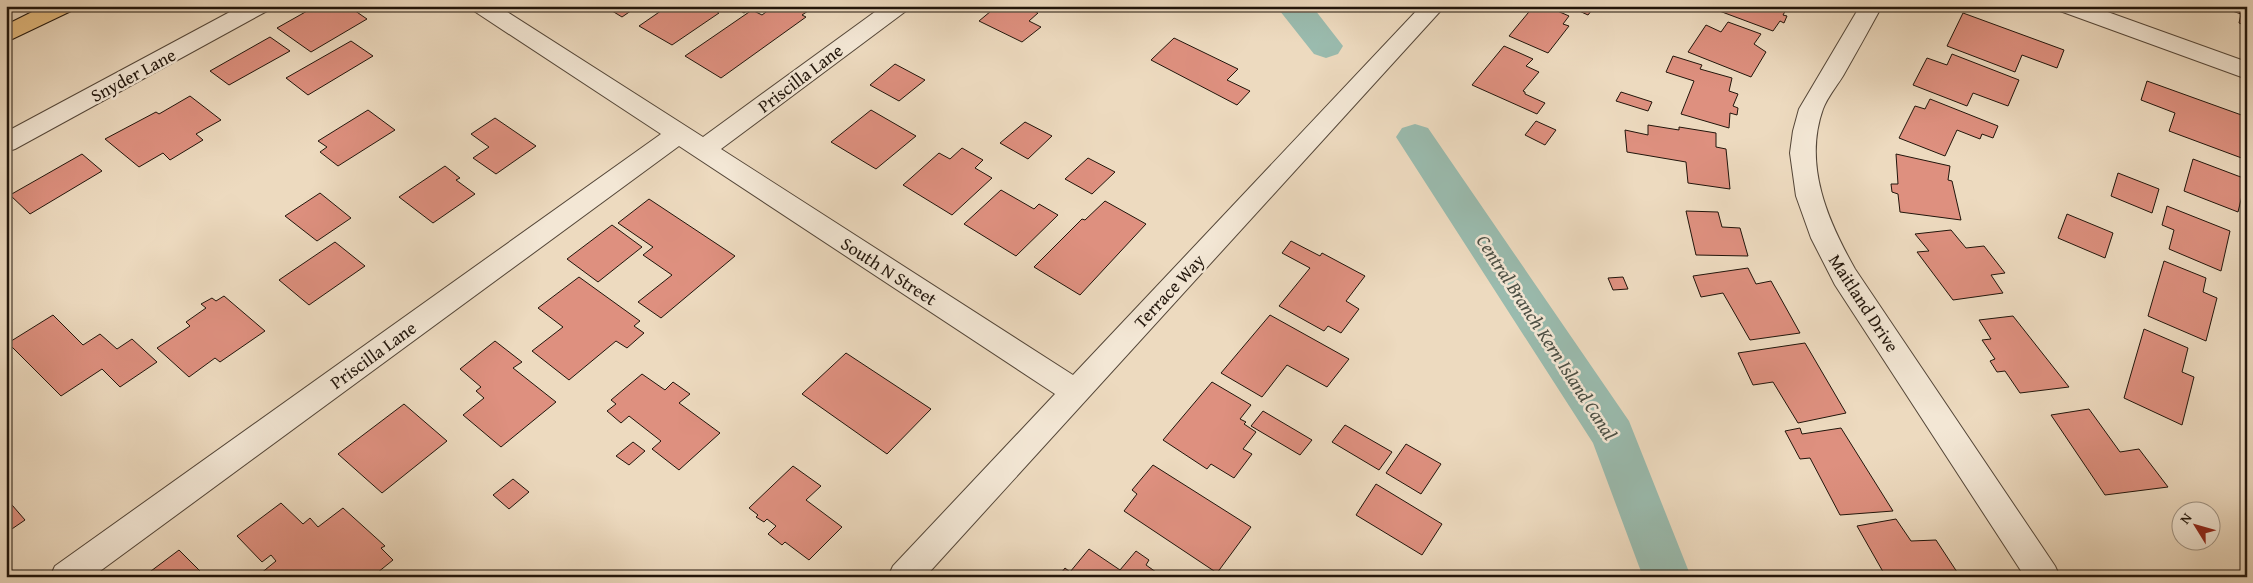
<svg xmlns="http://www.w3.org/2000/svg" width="2253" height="583" font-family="'Gentium Book Plus',serif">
<rect width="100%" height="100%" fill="#eddabf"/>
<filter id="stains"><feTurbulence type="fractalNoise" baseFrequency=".004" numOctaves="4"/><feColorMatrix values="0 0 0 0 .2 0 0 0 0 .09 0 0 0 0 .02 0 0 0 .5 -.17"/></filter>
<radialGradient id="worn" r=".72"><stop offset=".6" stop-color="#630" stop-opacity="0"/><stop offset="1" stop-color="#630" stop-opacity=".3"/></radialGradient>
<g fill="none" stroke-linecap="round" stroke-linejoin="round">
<path fill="#9abbae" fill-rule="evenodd" d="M1276,6H1312L1343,46L1338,54L1326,58L1314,54Z
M1415,124L1428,128L1629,421L1691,577H1643L1593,443L1396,137L1402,128Z"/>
</g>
<path fill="#de907f" stroke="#21150b" d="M316,6H348L367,19L311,52L277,28Z
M604,6H638L622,17Z
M668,6H714L711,8L719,13L672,45L639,26Z
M732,6H754L744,13Z
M774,6H800L808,11L802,15L806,17L721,78L685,56L752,10L762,15Z
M997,6H1024L1038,13L1029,21L1041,27L1022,42L979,21Z
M1536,6H1546L1569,16L1563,24L1569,26L1548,53L1509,36L1533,7Z
M1568,6H1595L1588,15Z
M1716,6H1788L1783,15L1787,16L1784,23L1780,21L1773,31L1714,9Z
M2218,6H2247V26L2239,23L2241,14Z
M1963,13L2064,50L2057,68L2022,55L2015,72L1947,46Z
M1728,22L1761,34L1754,44L1766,52L1751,77L1688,52L1706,25L1721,32Z
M270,37L290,51L229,85L210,71Z
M1174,38L1238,69L1227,80L1250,91L1237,105L1151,60Z
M351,41L373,56L308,95L286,78Z
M1504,46L1533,59L1526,66L1539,72L1523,91L1525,92V94L1545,103L1537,114L1472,85Z
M1952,54L2019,80L2008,106L1973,93L1967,106L1913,85L1927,58L1947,65Z
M1673,56L1702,65L1700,69L1732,78L1729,91L1738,94L1733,106L1738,108L1737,115L1730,113L1729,128L1681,114L1694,81L1666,72Z
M895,64L925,80L899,101L870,85Z
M2147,81L2247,117V160L2169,131L2175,113L2141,100Z
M1621,92L1652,102L1648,111L1616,101Z
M190,96L221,120L196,134L203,140L170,160L163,153L139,167L105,139L156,112L159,114Z
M1930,99L1998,126L1993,138L1982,134L1980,139L1957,130L1945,156L1899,138L1915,106L1925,109Z
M368,110L395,130L338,166L320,152L327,147L318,141Z
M871,110L916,136L876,169L831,142Z
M495,118L536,146L496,174L473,158L489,147L471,134Z
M1536,121L1556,130L1545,145L1525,135Z
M1025,122L1052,136L1028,159L1000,143Z
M1648,125L1679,130V127L1716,133V147L1726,149L1730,189L1688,183L1686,162L1627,152L1625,130L1648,135Z
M962,148L983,160L975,168L992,178L952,215L903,185L939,153L950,159Z
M82,154L102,171L30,214L10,195Z
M1896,154L1950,166L1948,180L1952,181L1961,220L1900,212L1898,194L1892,192L1891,184H1898Z
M1088,158L1115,172L1092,194L1065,179Z
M2193,159L2246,179L2238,212L2184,191Z
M445,166L460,178L456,180L475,194L433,223L399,197Z
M2118,173L2159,189L2152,213L2111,196Z
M1001,190L1034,209L1039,204L1058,215L1016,256L964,224Z
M320,193L351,218L317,241L285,216Z
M649,199L735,256L661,318L638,302L672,275L643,255L653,247L618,223Z
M1105,201L1146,224L1080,295L1034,267L1082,219L1085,220Z
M2167,206L2230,231L2221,271L2169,249L2174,230L2162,225Z
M1686,211L1718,212L1722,227L1740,228L1748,256L1696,255Z
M2067,214L2113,233L2105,258L2058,238Z
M612,225L642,247L598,282L567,259Z
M1951,230L1966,248L1984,246L2005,273L1991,275L2003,293L1953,300L1917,252L1929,251L1915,234Z
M1291,241L1320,256L1322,253L1365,276L1346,301L1359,309L1341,333L1328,326L1324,331L1279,306L1310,268L1282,253Z
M335,242L365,266L309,305L279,280Z
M2164,261L2206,278L2203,292L2217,298L2206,341L2148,316Z
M1748,268L1756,284L1771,281L1800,333L1750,340L1723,293L1701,297L1693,276Z
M579,277L640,321L634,326L644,333L627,348L616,341L569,380L532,351L563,327L538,308Z
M1623,277L1628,289L1613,290L1608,278Z
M224,296L265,331L220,362L215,358L189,377L157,348L190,326L186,322L206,308L201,304L212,298L216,301Z
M53,315L83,345L100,334L117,349L132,339L157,362L120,387L102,369L61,396L8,343Z
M1270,315L1349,359L1327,387L1287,365L1262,397L1221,373Z
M2013,316L2069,387L2020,393L2005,371L1997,372L1990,361L1995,359L1982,340L1991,339L1979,320Z
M2144,329L2188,348L2182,372L2194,377L2182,425L2124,398Z
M495,341L522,362L513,368L556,402L501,447L463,415L484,398L476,391L481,387L460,369Z
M1805,343L1846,413L1798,423L1773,382L1753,385L1738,353Z
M846,353L931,409L887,454L802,394Z
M642,374L665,390L673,382L690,394L679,403L720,433L679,470L652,449L661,441L629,416L621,423L607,411L616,404L611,400Z
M1212,382L1251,405L1240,419L1246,422L1244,424L1256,432L1243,449L1252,454L1234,478L1211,464L1207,469L1163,440Z
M404,404L447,441L382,493L338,454Z
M2089,409L2120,452L2139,449L2168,487L2105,495L2051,415Z
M1263,411L1312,440L1300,455L1251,426Z
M1345,425L1392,452L1379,470L1332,442Z
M1800,428L1802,434L1841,428L1893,511L1840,515L1810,458L1800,459L1785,431Z
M633,442L645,451L629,465L616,456Z
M1406,444L1441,464L1421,494L1386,473Z
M1153,465L1251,527L1217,573L1124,511L1137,494L1132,490Z
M793,466L821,486L806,500L842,527L809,560L785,542L782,545L768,534L776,526L767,519L764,522L756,517L758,515L749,508Z
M513,479L529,492L509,509L493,495Z
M1376,484L1442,524L1422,555L1356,515Z
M6,498L25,520L6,533Z
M281,503L303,524L310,518L318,527L343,508L385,546L381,548L393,560L372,577H263L260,574L276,561L271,555L262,562L237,536Z
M1896,519L1911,541L1936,540L1959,575L1951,577H1886L1857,526Z
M1089,549L1120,570L1136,551L1149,560L1146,565L1163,577H1058L1065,568L1070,572Z
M179,550L203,574L199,577H143Z"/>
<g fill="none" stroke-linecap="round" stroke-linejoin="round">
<defs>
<path id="minor" d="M241,6H270L267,11L15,149L6,152V132Z
M471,6H498L703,137L883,6H909L906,11L721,149L1073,375L1421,6H1445L925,577H888L893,566L1055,394L679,146L92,577H50L55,566L661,134L474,11Z
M1860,6H1882C1869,30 1856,53 1843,76C1836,87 1827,98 1823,109C1803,165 1828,221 1855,269L2055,566L2060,577H2025L1835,285L1811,238L1796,196L1790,153L1793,131L1799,109Z"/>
<path id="tertiary" d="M2057,6H2091L2247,62V79L2060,11Z"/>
<path id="motorway" d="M44,6H74L71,11L6,42V25Z"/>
</defs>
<use href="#minor" stroke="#544638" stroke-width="2"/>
<use href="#tertiary" stroke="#544638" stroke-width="2"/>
<use href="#motorway" stroke="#21150b" stroke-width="2"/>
<use href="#minor" fill="#f3e7d5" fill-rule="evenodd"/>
<use href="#tertiary" fill="#f3e7d5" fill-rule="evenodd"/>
<use href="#motorway" fill="#e6bd80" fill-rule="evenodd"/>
</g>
<g text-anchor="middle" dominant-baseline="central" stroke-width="5" stroke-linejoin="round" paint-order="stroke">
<g font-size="18" fill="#21150b" stroke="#f3e7d5">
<text transform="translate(133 75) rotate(-28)">Snyder Lane</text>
<text transform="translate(800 78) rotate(-37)">Priscilla Lane</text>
<text transform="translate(889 271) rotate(33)">South N Street</text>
<text transform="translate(1169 291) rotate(-47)">Terrace Way</text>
<text transform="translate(1864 303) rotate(57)">Maitland Drive</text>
<text transform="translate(373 355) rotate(-36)">Priscilla Lane</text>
</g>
<g font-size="19" font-style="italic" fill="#4b4f44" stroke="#f3e7d5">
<text transform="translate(1547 337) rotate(57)">Central Branch Kern Island Canal</text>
</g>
</g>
<rect width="2253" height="583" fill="none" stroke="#eddabf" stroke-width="25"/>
<rect x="8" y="8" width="2238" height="568" fill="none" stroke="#21150b" stroke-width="2.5"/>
<rect x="12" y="12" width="2228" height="558" fill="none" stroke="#21150b"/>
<g transform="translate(2196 526) rotate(307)"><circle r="24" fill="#f3e7d5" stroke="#9f9384"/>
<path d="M0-4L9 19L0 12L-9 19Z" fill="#8f2418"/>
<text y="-8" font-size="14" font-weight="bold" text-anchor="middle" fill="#21150b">N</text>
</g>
<rect width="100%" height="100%" filter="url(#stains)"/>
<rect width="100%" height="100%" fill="url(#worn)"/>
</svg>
